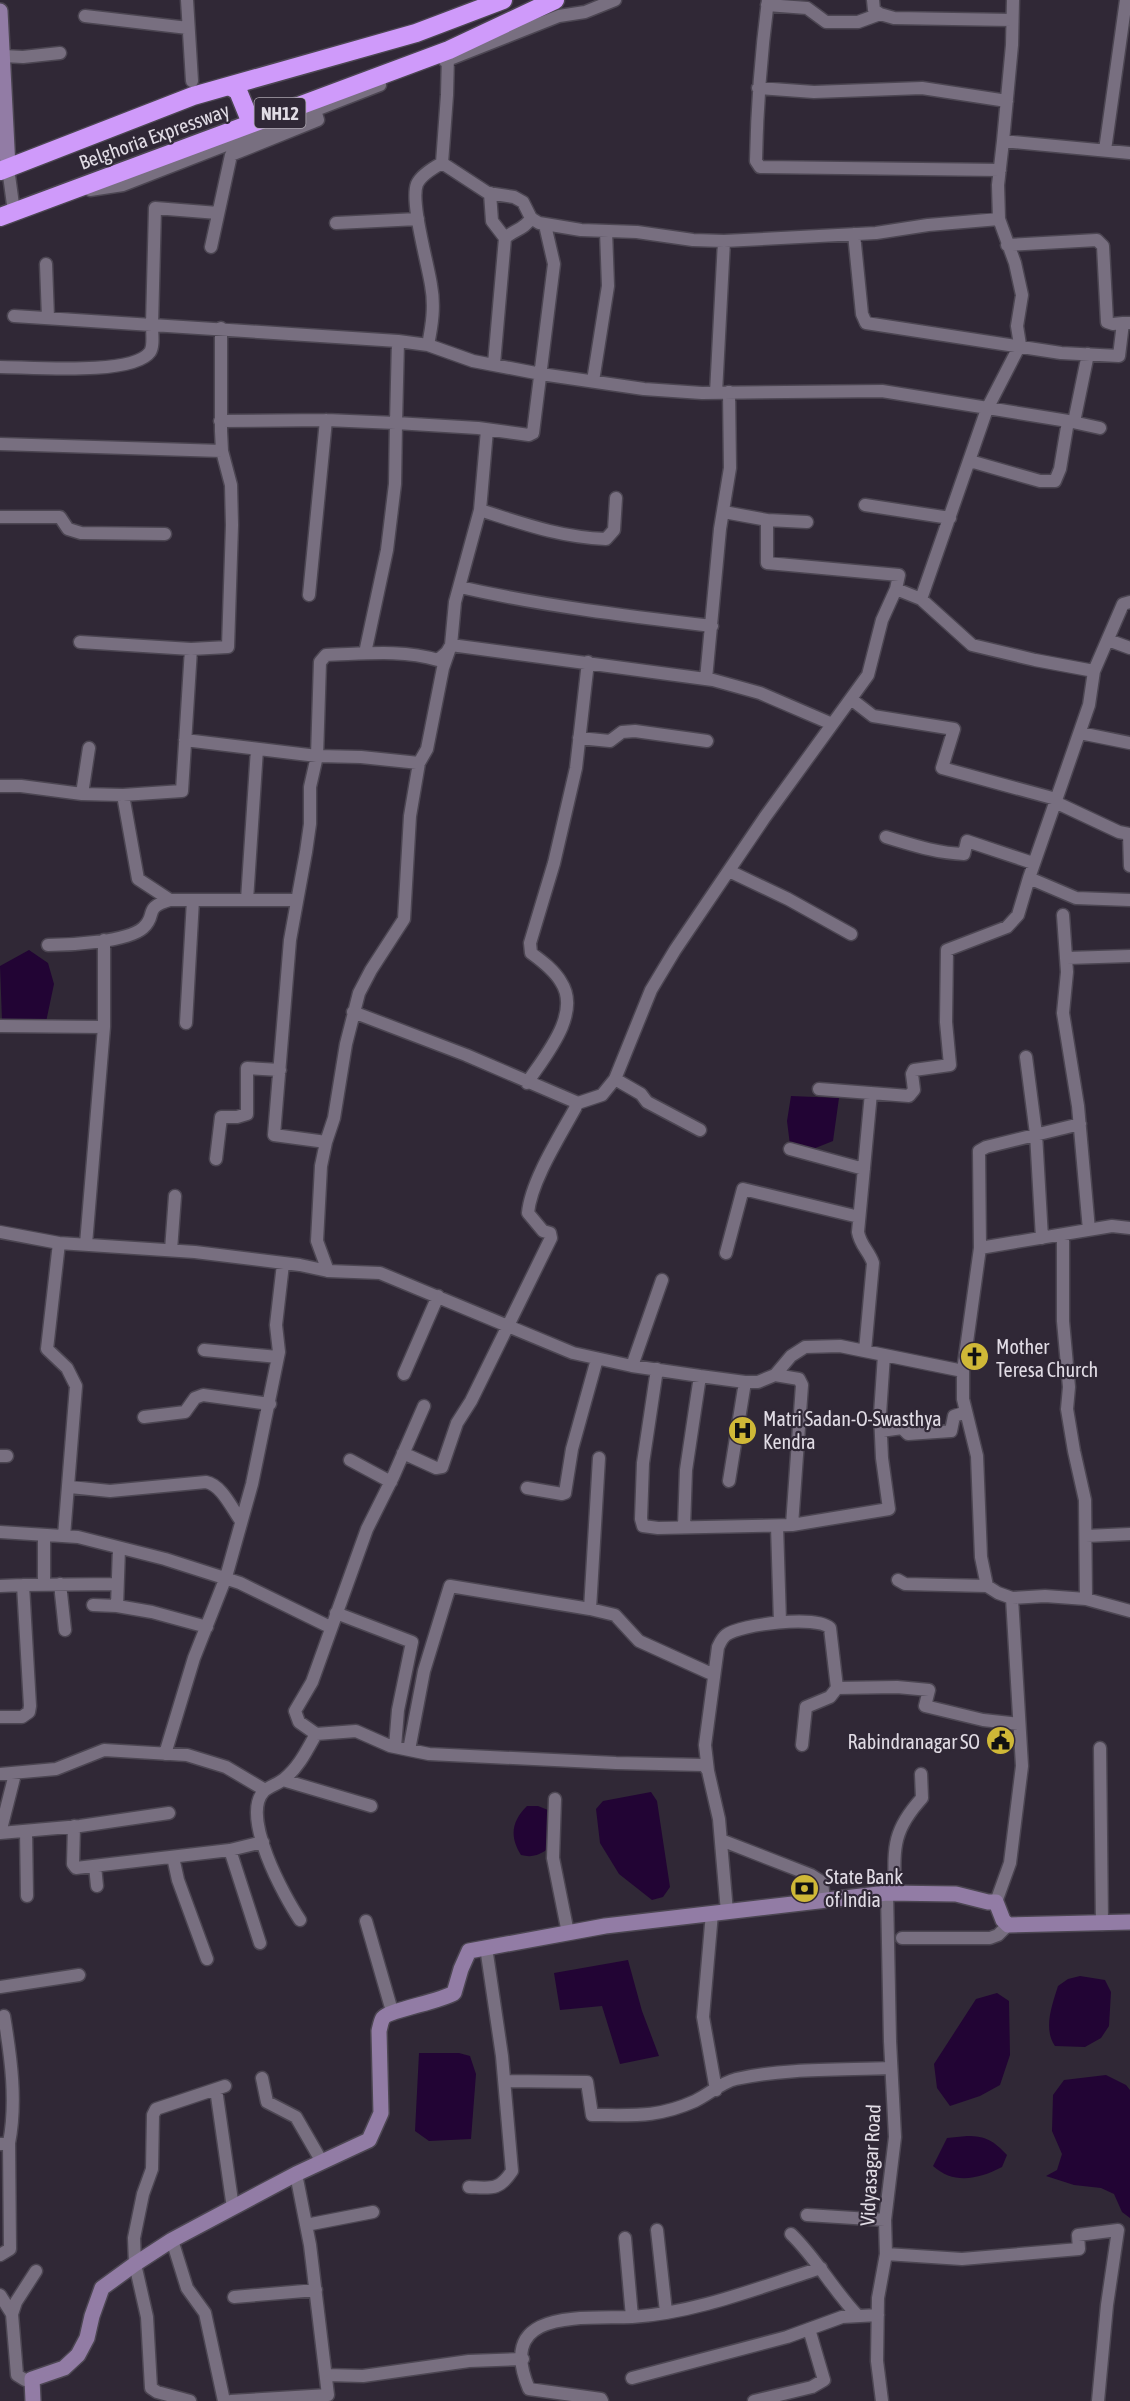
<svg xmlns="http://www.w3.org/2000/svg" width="1130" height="2401" font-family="'Asap Condensed',sans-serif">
<rect width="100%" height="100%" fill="#302836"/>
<path fill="#220434" d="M29,950L48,963L54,984L46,1022L2,1020L0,966Z
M791,1096L839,1098L833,1141L813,1149L790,1145L787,1121Z
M651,1792L657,1801L670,1887L663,1897L652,1900L619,1874L600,1843L596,1809L603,1801Z
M527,1806H538L548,1810L550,1818L549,1848C540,1855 532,1858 521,1855C509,1836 512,1821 527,1806Z
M628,1960L642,2011L659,2056L620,2064L602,2006L560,2010L554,1973Z
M1080,1976L1105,1980L1111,1992L1109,2026L1101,2038L1085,2047L1055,2046C1043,2029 1052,2005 1058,1986L1068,1979Z
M997,1993L1009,2001L1010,2055L1000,2085L980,2096L950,2106L937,2088L934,2064L976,1999Z
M419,2053H459L470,2056L476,2074L471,2139L429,2141L415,2131Z
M1106,2075L1126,2085L1130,2090V2248V2218L1122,2212L1114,2194L1101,2188L1074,2185L1046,2176L1057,2170L1062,2154L1052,2131L1053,2095L1064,2080Z
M967,2136C986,2136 994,2141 1007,2155L1002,2167C979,2179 954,2185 933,2166L947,2138Z"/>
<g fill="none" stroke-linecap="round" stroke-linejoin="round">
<defs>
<path id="street" d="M187,0L192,81
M768,0C761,54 757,107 756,161L760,167L1000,170
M873,0L874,10L880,14L894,18L1012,20
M767,5L807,8L826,22H858L880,14
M85,16L188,28
M3,56L23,57L60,53
M445,61L559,16L585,12L615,0
M758,88L814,92L922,88L1007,101
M1003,141L1012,45L1013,0
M1105,150L1126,0
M442,163L488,193L514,197L523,202L531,218L539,223L581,230L637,232L693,240L724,241L876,233L928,225L999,219
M8,168L14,212
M90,190L123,185L380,85
M490,193L492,221L505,238
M336,223L418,219
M854,234L862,314L866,323L1061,353L1119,356L1123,323H1130
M1007,245L1097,240L1103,246L1107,322L1113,324L1123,323
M211,247L231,155L318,120L315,110
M46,264L48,318
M14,316L152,325L155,208L218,213
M398,341L396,423L478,428L529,435L533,433L554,264L545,225
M428,345C432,325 435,306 431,285C428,264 410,202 417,184C421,175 433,168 442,163L447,95L448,55
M494,364L505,238C514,230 525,229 531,218
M0,367C29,367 133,376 150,352C154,346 152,333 152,325L398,341L428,345L473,361L541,374L644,389L702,393L882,391L1068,421
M593,381L608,286L606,231
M716,393L724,241
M220,421L326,420L396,423L395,484L387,550L365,653
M1074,422L1088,354
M0,444L222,451
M970,461L1040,481H1055L1060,469L1068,421L1100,428
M865,505L950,518
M480,510C524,524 559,537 606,539L614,530L616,498
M724,512L767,520V563L899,575L896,589
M0,517H60L68,529L81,533L165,534
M767,520L807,522
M460,587C543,606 627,616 712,626
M309,595L326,420
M921,599L987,409L1020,345L1017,326L1022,295L1015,263L999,219L998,185L1003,141L1130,153
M1108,640L1130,648
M80,642L191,649L228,647L232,525L231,485L222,451L221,431V328
M706,679L720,529L730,468L729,392
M851,699L873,716L954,729L942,768L1056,799
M1080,733L1130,743
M579,738L610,741L622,732L635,731L707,741
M185,740L317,756L361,757L419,763
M0,786H21L82,794L123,795L138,879L170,900H297
M82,794L89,748
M123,795L182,791L191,649
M1055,802L1119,832L1130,834
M1129,834L1130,866
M886,837C913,845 936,853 964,854L967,841L1033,863
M729,871L788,899L851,934
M1029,878L1089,705L1094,671
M247,900L257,749
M1063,915L1067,972L1063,1013L1078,1106L1089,1230
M48,945C69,945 127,942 143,928C158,915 142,908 170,900
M1067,958L1130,956
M353,1012L466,1055L578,1103
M186,1023L193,900
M0,1026L104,1027
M1026,1057L1036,1134L1042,1238
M615,1079L641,1094L647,1102L700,1130
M527,1083C544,1057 582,1014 561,982C554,970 542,961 531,953L530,943L554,863L576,768L588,662
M819,1089L909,1096L914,1090L912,1074L914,1070L950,1065L946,1022L947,950L1007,927L1018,915L1029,878L1076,898L1130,900
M326,1142L334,1118L346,1044L359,993L371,970L404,919L410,816L419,763L427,749L443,668L451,645L455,602L480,510L487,430
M790,1149L864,1169
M216,1159L221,1117H237L247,1114V1068L280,1070
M0,1232L59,1243L195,1252L300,1265L328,1271L380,1273L573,1353L632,1366L700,1376L745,1382H758L775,1375L791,1356L805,1347L840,1346L963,1371
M1063,1236V1321L1069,1387L1067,1409L1074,1451L1085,1500L1086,1599
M59,1243L47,1349L67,1368L76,1386L64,1536
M86,1244L104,1027V940
M980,1248L979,1151L986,1147L1080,1124
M171,1250L175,1196
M726,1253L743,1189L859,1217
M328,1271L317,1241L321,1166L326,1142L274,1135L290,940L306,852L310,824V787L317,756L320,662L326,655C363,654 401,649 438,660L447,652L451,645L713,680L760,693L832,724
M204,1350L278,1357
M865,1351L873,1263C869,1251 860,1245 858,1232L871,1093
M632,1366L662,1280
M657,1369L643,1463L641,1519L643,1526L658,1528L792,1525L889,1509L882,1458L880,1414L884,1355
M404,1374L438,1296
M775,1375L799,1379L802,1385L792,1525
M424,1406L393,1477L367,1529L312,1682L295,1711L299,1722L316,1734L356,1731L390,1746L429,1754L616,1763L704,1765L708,1771L719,1819L727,1912
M144,1417L185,1412L195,1398L203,1395L270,1404
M881,1431L902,1428L908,1434L951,1431L954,1416L966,1412
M403,1453L436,1468L442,1467L457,1423L471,1401L551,1238L550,1233L543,1231L528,1213C531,1180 562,1133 578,1103L602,1095L615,1079L651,990L675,950L765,817L868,675L882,620L896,589L921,599L972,645L1035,660L1094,671L1123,604L1130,602
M0,1456H7
M350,1460L391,1482
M729,1481L745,1382
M70,1487L110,1491L206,1482C222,1485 232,1509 241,1521
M527,1488L562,1494L565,1493L572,1449L597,1359
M777,1526L780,1622
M684,1527L686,1470L700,1376
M0,1532L78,1537L165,1559L240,1583L330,1627
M44,1535V1584
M1086,1536L1130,1534
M119,1548L117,1606L152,1612L207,1627
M898,1580L905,1584L987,1586
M60,1584L65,1630
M0,1586L23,1585
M1012,1598L1045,1596L1086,1599L1130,1611
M93,1605L117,1606
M590,1609L599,1458
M336,1613L412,1642L398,1710L395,1747
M837,1688L897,1687L929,1690L925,1706L983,1720L1019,1724
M0,1717H22L29,1712L30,1706L23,1585L117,1584
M1100,1748L1102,1924
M409,1750L424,1671L450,1586L590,1609L615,1615L639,1641L714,1675
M165,1754L194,1658L226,1577L252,1484L279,1352L276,1325L283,1264
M708,1771L705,1745L718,1647C720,1643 722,1638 726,1635C741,1624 817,1615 830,1628L837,1688L830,1697L806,1707L802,1745
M0,1774L56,1769L104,1750L187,1755L226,1767L265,1790
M283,1780L371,1806
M555,1799L553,1858L568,1933
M74,1826L73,1864L76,1868L230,1850L263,1842
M26,1831L27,1896
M0,1833L80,1826L169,1813
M0,1833L15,1774
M721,1840L811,1875L822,1882L824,1900
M230,1850L260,1943
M173,1857L178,1880L207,1959
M95,1866L97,1886
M895,1894C894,1849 891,1832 922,1798L921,1774
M996,1902L1010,1863L1022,1766L1012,1598L998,1593L987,1586L981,1557L977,1456L963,1399V1371L980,1248L1112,1226L1130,1228
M712,1913L703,2017L716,2090
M300,1920C284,1896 240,1816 264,1791C270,1786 278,1784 284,1779C299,1767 307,1750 316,1734
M366,1921L392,2011
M902,1938H990L998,1935L1008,1925
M0,1987L79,1975
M4,2016C11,2058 17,2102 9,2143
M262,2078L267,2102L296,2117L322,2162
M505,2081L587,2082L592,2115C633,2115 657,2118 695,2101C708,2095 722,2082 736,2079C785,2068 840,2070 891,2068
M216,2089L233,2208
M0,2144L9,2143L10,2249L0,2255
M469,2187C491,2188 499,2191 512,2171L502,2056L486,1947
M807,2215L885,2220
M306,2225L373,2212
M657,2230L666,2312
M791,2234C817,2259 833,2290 858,2316
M625,2238L632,2317C696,2313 760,2287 821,2268
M172,2240L187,2288L205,2313L224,2401
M886,2254L962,2259L1079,2249L1078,2235L1118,2230L1107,2305L1098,2401
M0,2295L12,2314L17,2375L25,2380L32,2379
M234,2297L316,2290
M12,2314L16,2302L36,2271
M327,2375L363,2376L469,2361L523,2359
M632,2378L787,2337L842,2317L878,2315
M190,2401L157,2392L151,2388L147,2317L135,2264L134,2238L143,2194L152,2169L153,2115L156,2109L225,2086
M231,2401L328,2395L310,2245L296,2174
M602,2401L601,2399L529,2389C495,2308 581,2319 632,2317
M754,2401L812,2387L824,2380L809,2329
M882,2401L877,2361L878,2298L886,2254L885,2220L895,2137L890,2041L887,1893"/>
<path id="secondary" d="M0,11L8,168
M33,2401L32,2379L64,2368L78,2355L87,2338L92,2316L102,2288L135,2264L172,2240L296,2174L369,2140L381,2113L379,2031C380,2027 381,2021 383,2018C389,2010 439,2002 454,1993L461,1969L469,1951L605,1926L887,1893L956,1894L988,1902H996L1003,1920L1008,1925L1130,1922"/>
<path id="highway" d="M229,86L238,91L249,118L247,125
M0,171L193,96L416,33L503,0
M0,217L449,50L555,0"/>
</defs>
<use href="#street" stroke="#4c4652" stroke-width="15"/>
<use href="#secondary" stroke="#4c4652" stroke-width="18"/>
<use href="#highway" stroke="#4c4652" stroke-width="21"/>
<use href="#street" stroke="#786f80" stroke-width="12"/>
<use href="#secondary" stroke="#927ca5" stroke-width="15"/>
<use href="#highway" stroke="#cf9afa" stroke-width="18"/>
</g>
<defs>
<symbol id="church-disc" viewBox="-11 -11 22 22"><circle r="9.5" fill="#cfb837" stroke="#302836"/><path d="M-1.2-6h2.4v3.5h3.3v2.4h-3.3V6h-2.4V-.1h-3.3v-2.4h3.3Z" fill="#111"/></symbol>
<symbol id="hospital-disc" viewBox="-11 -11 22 22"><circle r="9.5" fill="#cfb837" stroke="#302836"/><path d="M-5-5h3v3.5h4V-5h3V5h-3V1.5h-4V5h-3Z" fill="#111"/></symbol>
<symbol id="civic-disc" viewBox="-11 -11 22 22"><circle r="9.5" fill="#cfb837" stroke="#302836"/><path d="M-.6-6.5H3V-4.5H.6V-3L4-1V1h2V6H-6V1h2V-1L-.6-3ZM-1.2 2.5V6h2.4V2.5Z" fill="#111"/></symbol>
<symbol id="bank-disc" viewBox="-11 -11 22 22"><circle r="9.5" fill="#cfb837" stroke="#302836"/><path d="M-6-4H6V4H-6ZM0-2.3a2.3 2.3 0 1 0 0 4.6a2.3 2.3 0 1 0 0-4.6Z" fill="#111"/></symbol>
</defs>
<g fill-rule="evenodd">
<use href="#church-disc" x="958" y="1340" width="33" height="33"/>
<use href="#hospital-disc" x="726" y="1414" width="33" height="33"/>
<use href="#civic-disc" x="984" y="1724" width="33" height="33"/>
<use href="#bank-disc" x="788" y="1872" width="33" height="33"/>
</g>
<g text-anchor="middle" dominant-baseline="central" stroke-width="4.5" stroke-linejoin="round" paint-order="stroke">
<rect fill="#302836" stroke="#aca6b0" stroke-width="1.5" x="254.5" y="98" width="51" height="30" rx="4.5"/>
<g font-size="18" font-weight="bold" fill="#e1dce5">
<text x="280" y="113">NH12</text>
</g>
<g font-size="20" fill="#e1dce5" stroke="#302836">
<text transform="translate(154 136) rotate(-20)">Belghoria Expressway</text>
<text transform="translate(870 2165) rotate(-87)">Vidyasagar Road</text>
</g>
<g font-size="20" fill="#e1dce5" stroke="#302836" text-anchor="start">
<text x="996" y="1346">Mother<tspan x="996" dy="23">Teresa Church</tspan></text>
<text x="763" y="1418">Matri Sadan-O-Swasthya<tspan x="763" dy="23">Kendra</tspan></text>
<text x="980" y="1741" text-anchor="end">Rabindranagar SO</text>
<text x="825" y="1876">State Bank<tspan x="825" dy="23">of India</tspan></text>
</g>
</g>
</svg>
